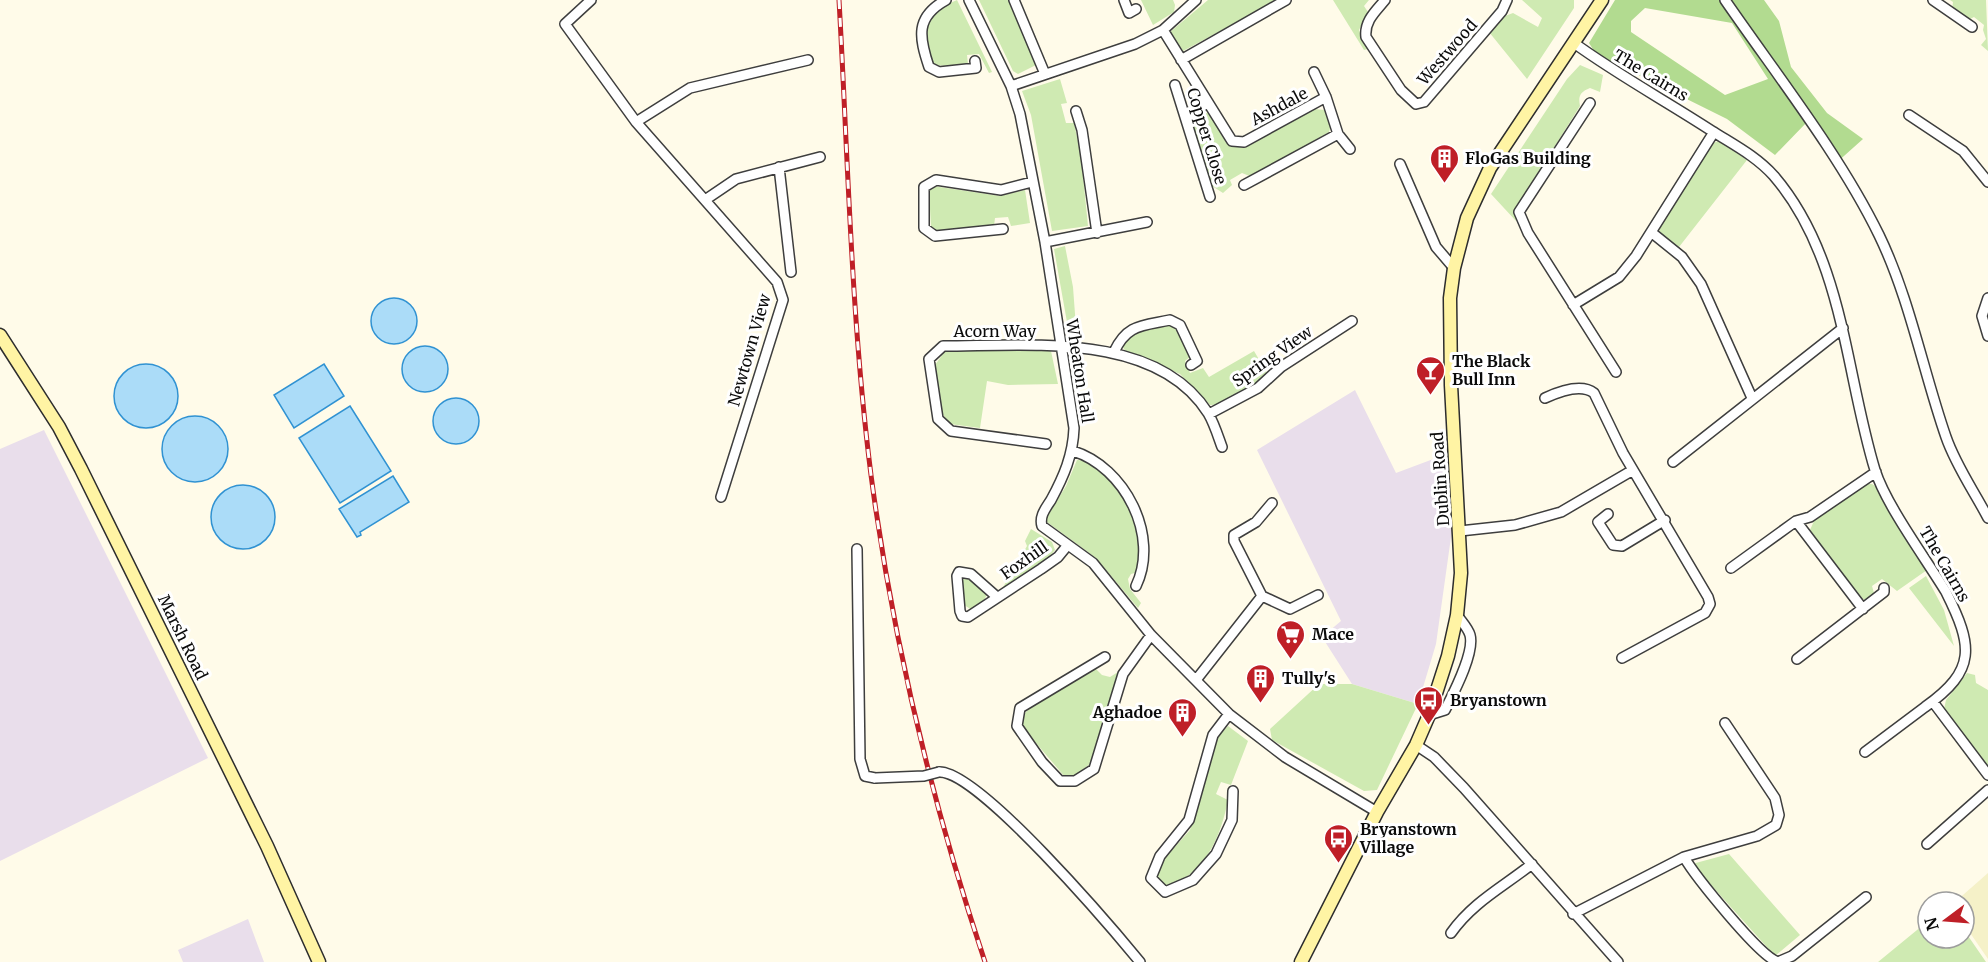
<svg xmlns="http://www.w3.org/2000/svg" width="1988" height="962" font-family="Merriweather,serif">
<rect width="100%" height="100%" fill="#fffbe9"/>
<path fill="#e9deeb" d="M1355,390L1396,473L1444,455L1452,530L1436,644L1418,704L1352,684L1322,637L1341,621L1257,450Z
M44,430L208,758L0,861V449Z
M248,919L264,962H183L178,950Z"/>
<path fill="#f5f1c8" d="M1988,873V959L1964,924V902H1955Z"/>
<path fill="#cfeab2" d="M957,0L992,72L989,73L979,54L967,55L968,64L965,67L933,65C918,33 925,13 957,0Z
M979,0H1009L1036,65L1018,74L1013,71Z
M1141,0H1173L1175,5L1174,12L1153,25Z
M1208,0H1278L1183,51L1170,32Z
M1333,0H1369L1364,6L1368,12L1359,30L1368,49L1364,50Z
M1522,0H1574V8L1527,79L1489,32L1505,16L1513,13L1538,27L1542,18Z
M1950,0H1986L1988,51L1981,45L1986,39L1983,30L1984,25L1974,17L1968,20L1952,10L1953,2Z
M1580,65L1603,75L1600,92L1590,88C1580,92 1578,96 1580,106L1515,210L1516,221L1491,194L1567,79Z
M1060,79L1067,103L1061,104L1066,123H1074L1081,156L1088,226L1052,231L1031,115L1022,91Z
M1314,109L1325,110L1331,125L1329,132L1252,177L1242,173L1230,180L1232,185L1223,193L1209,184L1193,126L1201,114L1209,113L1231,144L1243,148Z
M1719,141L1747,160L1679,247L1660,234L1659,227L1710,144Z
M933,186L1000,196L1025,190L1030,223L1011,226L1008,217L995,218L994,226L936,232L931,227L929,191Z
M1065,246L1073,287L1077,341L1070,339L1054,249Z
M1171,325L1178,329L1191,356L1185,361L1190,373L1203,368L1209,377L1254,351L1267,373C1255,386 1228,406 1210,405L1180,374L1125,351L1122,345C1131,328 1154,328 1171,325Z
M955,349L1051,351L1058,384L1008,385L987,381L980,428L950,424L941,412L935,365L945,351Z
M1077,460C1102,459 1131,508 1139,530C1143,543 1140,559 1138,572L1131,574L1128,579L1130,589L1141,603L1138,608L1096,558L1047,522V517L1066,486Z
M1865,484H1872L1878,488L1927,570L1897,591L1882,579L1872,586L1874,593L1866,600L1860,598L1810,530L1814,521Z
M1031,529L1052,542L1055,550L1048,558L1002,589L1027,546L1025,541Z
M1926,576L1944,610L1954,646L1909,588Z
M968,577L987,594L983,603L972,610L964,605L960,581Z
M1095,668L1102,675L1110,677L1118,672L1091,763L1076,775L1065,777L1024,729C1020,717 1024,713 1033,706Z
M1967,673L1975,675L1976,683L1988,690V769L1944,709L1946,700Z
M1319,684H1352L1418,704L1377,790L1364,791L1272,740L1270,729Z
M1228,726L1248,741L1231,785L1221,782L1216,794L1228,800C1221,836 1205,875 1167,886L1160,882L1156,874L1165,858L1190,830L1217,737Z
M1729,854L1800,935L1775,956L1692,864Z
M1928,921V938H1964V930L1986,962H1878Z"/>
<path fill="#b2db90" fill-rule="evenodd" d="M1615,0H1764L1779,21L1791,67L1827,113L1863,139L1835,164L1807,122L1775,155L1727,119L1596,54L1589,43ZM1645,8L1732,23L1768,79L1725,95L1631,32V21Z"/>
<path fill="#abdcf8" stroke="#3092d2" stroke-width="1.5" d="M371 321a23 23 0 1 1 46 0a23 23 0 1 1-46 0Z
M402 369a23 23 0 1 1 46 0a23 23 0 1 1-46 0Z
M324,364L344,396L294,428L274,395Z
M114 396a32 32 0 1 1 64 0a32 32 0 1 1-64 0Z
M433 421a23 23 0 1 1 46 0a23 23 0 1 1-46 0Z
M350,406L391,471L340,503L299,438Z
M162 449a33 33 0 1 1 66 0a33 33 0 1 1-66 0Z
M393,476L409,502L360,532L361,535L357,537L339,509Z
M211 517a32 32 0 1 1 64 0a32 32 0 1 1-64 0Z"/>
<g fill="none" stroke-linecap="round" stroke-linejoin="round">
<defs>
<path id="street" d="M591,0L565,24L636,122L777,282L783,300L721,497
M946,0C915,17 919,37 929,67L939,72L976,68L975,61
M969,0L1011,86L1020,114L1045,242L1074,428C1073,455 1064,476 1051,500C1046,508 1039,516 1042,526L1093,563L1151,635L1229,714L1285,757L1377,812
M1014,0L1045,74
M1124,0L1129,13L1136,9
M1385,0C1376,11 1364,21 1366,37L1401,90L1416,104L1424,102L1502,11L1507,0
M1725,0C1776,74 1840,155 1879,235C1910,299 1923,371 1946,437C1956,466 1974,491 1988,518
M1933,0L1972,27
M1163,30L1232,141L1244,142L1326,97L1338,134L1244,185
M1574,43C1618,75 1666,101 1712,131C1734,145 1756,156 1774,176C1844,258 1845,372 1875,470C1886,505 1926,559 1946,592C1973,646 1977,670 1925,707C1905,722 1885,737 1865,752
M1181,60L1286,0
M1314,72L1326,97
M1175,85L1210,197
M1011,86L1135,44L1163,30L1196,0
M1590,103L1519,212L1528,233L1616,372
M1076,111L1082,130L1097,233
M1186,115L1208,103
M1909,115L1963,151L1988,182
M636,122L690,88L808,60
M1338,134L1350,149
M1400,164L1436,247L1454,268
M779,167L791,272
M705,200L736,179L820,157
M1003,229L935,236L924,228V187L936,180L1001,190L1032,182
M1651,232L1682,257L1701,284L1752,398
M1045,242L1147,222
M1988,298L1982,316L1988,336
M1573,305L1619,277L1636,256L1714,132
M1114,352C1127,324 1142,326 1170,320L1180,325L1197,361L1191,365
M1545,398C1558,392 1581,383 1594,393L1623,453L1708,597L1710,604L1705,613L1622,658
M1209,414L1258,388L1281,367L1352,321
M1046,444L951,431L938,419L929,359L943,346C1027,346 1156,331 1208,413C1214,423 1218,436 1222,447
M1073,451C1125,467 1160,536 1136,586
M1673,462L1843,328
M1272,503L1256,522L1234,535V541L1262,596L1290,609L1318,595
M1608,514L1598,522L1613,545L1622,546L1665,520
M1796,521L1863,609
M1460,531L1515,525L1561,512L1633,470
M857,549L860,759L865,776L875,778
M1731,568L1796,521L1810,517L1876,472
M997,597L971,574L959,572L957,576L960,611L962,616L968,617L1041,569L1058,557L1067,546
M1105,657L1020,708L1017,726L1042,762L1060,781H1075L1094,769L1123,674L1151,635
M1797,659L1884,592V588
M1196,680L1262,596
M1933,702L1988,775
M1229,714L1213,735L1189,820L1160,856L1151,878L1165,892L1193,880L1216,854L1232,820L1233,791
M1429,715L1445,710C1453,694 1475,653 1470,635C1468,628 1461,621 1457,615
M1416,745L1434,757L1464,788L1618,962
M939,772C978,770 1112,928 1140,962
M1927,844L1988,790
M1684,857C1695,876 1760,957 1778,962L1792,956L1866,897
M1573,914L1684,857L1757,836L1776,825L1779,815L1775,798L1725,723
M1451,933C1473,902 1503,887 1532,864"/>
<path id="secondary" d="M0,335L59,427L81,469L267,846L319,962
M1301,962L1377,812L1416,745L1429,715L1448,656L1457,615L1461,573L1451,385L1450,298L1454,268L1467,218L1490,168L1602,0"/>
</defs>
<use href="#street" stroke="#3e3e3e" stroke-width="12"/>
<use href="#secondary" stroke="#2d2d2d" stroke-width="15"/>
<use href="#street" stroke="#fff" stroke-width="9"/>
<use href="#secondary" stroke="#fff4a4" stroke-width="12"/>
<defs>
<path id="rail" d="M839,0C848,158 851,318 871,475C893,642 932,803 985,962"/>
</defs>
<use href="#rail" stroke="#bf1f27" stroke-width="5"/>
<use href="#rail" stroke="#fff" stroke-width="3" stroke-dasharray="9" stroke-linecap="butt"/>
<defs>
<path id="street-bridge" d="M875,778L924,776L939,772"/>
</defs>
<use href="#street-bridge" stroke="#3e3e3e" stroke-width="12" stroke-linecap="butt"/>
<use href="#street-bridge" stroke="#fff" stroke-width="9"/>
</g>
<defs>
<symbol id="building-pin" viewBox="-11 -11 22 30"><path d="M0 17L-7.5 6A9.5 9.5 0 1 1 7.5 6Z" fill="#bf1f27" stroke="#fff"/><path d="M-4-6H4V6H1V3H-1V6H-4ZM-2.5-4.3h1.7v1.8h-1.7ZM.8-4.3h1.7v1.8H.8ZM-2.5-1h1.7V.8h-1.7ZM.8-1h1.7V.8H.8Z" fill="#fff"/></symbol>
<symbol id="bar-pin" viewBox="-11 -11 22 30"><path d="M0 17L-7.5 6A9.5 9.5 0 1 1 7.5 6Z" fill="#bf1f27" stroke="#fff"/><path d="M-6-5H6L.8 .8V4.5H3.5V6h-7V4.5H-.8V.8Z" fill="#fff"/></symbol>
<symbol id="supermarket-pin" viewBox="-11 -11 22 30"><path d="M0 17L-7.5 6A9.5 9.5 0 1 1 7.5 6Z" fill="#bf1f27" stroke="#fff"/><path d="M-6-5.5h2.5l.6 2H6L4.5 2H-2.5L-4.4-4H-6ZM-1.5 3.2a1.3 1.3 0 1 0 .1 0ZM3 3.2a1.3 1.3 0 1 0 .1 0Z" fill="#fff"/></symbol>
<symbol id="bus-pin" viewBox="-11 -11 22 30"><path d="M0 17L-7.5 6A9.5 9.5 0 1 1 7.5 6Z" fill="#bf1f27" stroke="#fff"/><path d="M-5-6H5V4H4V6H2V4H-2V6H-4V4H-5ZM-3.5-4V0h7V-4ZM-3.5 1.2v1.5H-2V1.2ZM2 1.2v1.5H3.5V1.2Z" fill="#fff"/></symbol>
</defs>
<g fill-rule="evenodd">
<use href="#building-pin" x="1428" y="142" width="33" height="45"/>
<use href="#bar-pin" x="1414" y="354" width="33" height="45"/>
<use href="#supermarket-pin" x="1274" y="618" width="33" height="45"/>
<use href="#building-pin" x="1244" y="662" width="33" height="45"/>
<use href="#bus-pin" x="1412" y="684" width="33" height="45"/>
<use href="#building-pin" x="1166" y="696" width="33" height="45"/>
<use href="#bus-pin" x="1322" y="822" width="33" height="45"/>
</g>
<g text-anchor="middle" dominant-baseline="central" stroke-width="6" stroke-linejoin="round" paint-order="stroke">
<g font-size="16" fill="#0b0b0b" stroke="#fff">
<text transform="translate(1447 52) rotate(-49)">Westwood</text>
<text transform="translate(1651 75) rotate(31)">The Cairns</text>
<text transform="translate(1279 106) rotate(-28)">Ashdale</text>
<text transform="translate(1207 136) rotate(73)">Copper Close</text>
<text x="995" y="331">Acorn Way</text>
<text transform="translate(749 350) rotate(-74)">Newtown View</text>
<text transform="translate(1272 356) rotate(-35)">Spring View</text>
<text transform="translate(1080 371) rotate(81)">Wheaton Hall</text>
<text transform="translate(1440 479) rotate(-94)">Dublin Road</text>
<text transform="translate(1024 560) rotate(-35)">Foxhill</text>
<text transform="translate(1945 564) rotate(60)">The Cairns</text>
<text transform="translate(183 637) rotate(64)">Marsh Road</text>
</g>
<g font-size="16" font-weight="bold" fill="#0b0b0b" stroke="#fff" text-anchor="start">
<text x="1465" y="158">FloGas Building</text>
<text x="1452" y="361">The Black<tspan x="1452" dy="18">Bull Inn</tspan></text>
<text x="1312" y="634">Mace</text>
<text x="1282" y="678">Tully's</text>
<text x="1450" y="700">Bryanstown</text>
<text x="1162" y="712" text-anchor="end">Aghadoe</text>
<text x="1360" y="829">Bryanstown<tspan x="1360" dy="18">Village</tspan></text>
</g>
</g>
<g transform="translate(1946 920) rotate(254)"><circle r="28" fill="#ffffff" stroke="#9d9d9d" stroke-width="1.5"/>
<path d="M0-4.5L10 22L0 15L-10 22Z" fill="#bf1f27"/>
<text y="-9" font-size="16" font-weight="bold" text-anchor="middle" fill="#0b0b0b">N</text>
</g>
</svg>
